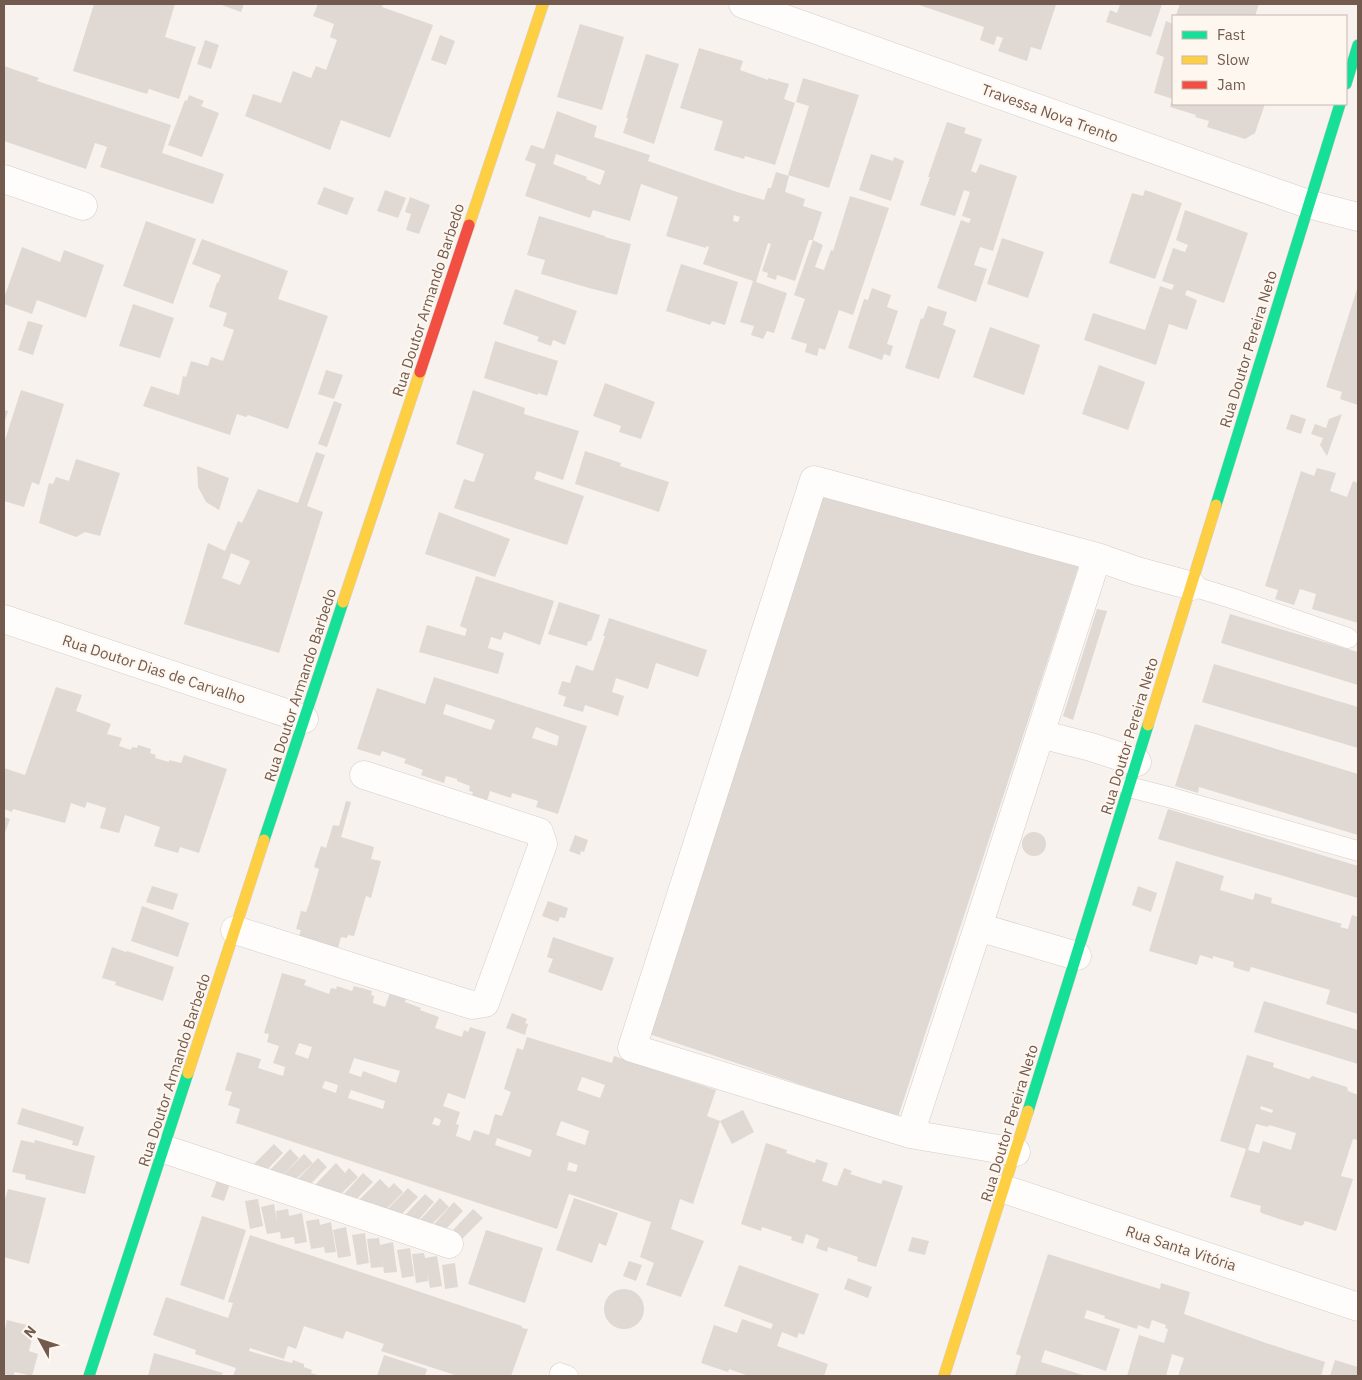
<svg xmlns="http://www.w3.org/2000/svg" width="1362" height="1380" font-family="'IBM Plex Sans',sans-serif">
<rect width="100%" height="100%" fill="#f7f2ed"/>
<path fill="#e0d8d3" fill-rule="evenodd" d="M94,4H175L165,37L196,47L179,99L149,89L147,94L73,71Z
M219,4H244L241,12Z
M318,4H383L382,7L433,25L390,138L341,120L330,150L245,116L253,94L281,103L293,71L311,78L316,66L326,70L337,40L330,37L334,24L313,16Z
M916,4H1051L1056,5L1041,50L1031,47L1027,61L998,51L1003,38L997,36L994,45L980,40L984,27Z
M1120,4H1162L1151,37L1106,22L1110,10L1117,13Z
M1180,4H1259L1255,16H1181L1176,15Z
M1166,21L1173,24V104H1265L1255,133L1245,139L1207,127L1209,121L1195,117L1196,115L1170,107L1173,99L1154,93L1164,57L1156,54Z
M580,24L624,37L602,110L557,97Z
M440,35L455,41L446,65L431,60Z
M205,40L219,45L211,69L197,64Z
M699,48L743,61L740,70L768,80V78L789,84L784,99L795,103L775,165L745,156L744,159L714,150L723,121L680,108Z
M646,54L679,64L654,144L623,133L628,118H626Z
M4,66L39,78L37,81L171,125L162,153L224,174L213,204L100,167L107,147L95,143L86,169L4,141Z
M803,78L859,95L829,188L788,175L809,106L796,102Z
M189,95L204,101L201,106L219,113L202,157L168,145L185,100L187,101Z
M557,111L597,126L594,137L650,155L648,161L734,191L764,200L768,188H771L776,172L789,176L785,192L805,199L803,206L822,212L813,240H809L795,281L777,275L776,280L767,277L768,273L762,271L771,244L768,243L756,282L787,293L774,333L767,331L763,339L751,335L754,326L740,322L753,281L703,264L709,247L706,246V248L666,236L678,197L641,184L630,221L593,210L590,218L525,196L536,164L525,160L531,145L544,149ZM556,154L605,171L600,185L586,179L587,177L553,164ZM734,215L740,217L738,222L733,221Z
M947,122L966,128L964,133L982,139L971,171L976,173L980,164L1017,176L993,251L980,247L974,265L987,269L976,302L937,288L961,220L969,223L971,219L962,216L970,192L964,190L955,216L920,205L930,177H928Z
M871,154L893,161L894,157L904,161L891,201L859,190Z
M324,187L354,198L347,215L317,204Z
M385,190L406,198L398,218L377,211Z
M1145,190L1182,203L1155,279L1109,263L1132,193L1143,196Z
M850,196L889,208L853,315L839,310L825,350L819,348L817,356L805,352L807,344L791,339L805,299L794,295L813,240L823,245L815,267L824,270L831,250L833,251Z
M410,197L430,205L419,234L406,230L411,214L405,212Z
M1185,210L1248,233L1224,303L1187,290L1185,295L1197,300L1187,330L1169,324L1156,365L1084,340L1093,313L1145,330L1160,286L1172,290L1174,285L1162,281L1173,248L1185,252L1188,245L1176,240Z
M539,216L605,236V237L631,244L617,295L589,288L541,274L545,260L527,255Z
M146,221L196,239L173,304L123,286Z
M1002,238L1044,252L1028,298L987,284Z
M202,239L288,271L278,299L328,316L288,429L248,415L246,417L237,414L230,435L143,406L151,386L179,395L183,376L186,377L191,361L208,366L211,357L223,361L234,330L223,326L227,313L209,307L217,282L218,283L221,275L192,264Z
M22,247L60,262L64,250L104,265L86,318L37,300L32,314L4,304V298Z
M681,264L738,282L725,325L712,321L710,325L666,311Z
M1358,286V405L1340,399L1342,392L1326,387Z
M872,288L891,295L887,307L898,311L887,344L893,346L890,356L884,354L882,360L848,348L864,299L868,300Z
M515,289L577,311L565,345L553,340L551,346L537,341L539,337L503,324Z
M133,304L174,318L160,358L119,346Z
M928,306L947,312L943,325L956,330L939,379L905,368L921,318L923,319Z
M28,321L43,325L33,355L18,350Z
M990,327L1040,345L1024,395L973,377Z
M495,341L558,361L547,396L538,393V395L484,378Z
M1099,365L1145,382L1128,430L1082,414Z
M326,370L343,375L334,399L318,394Z
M605,383L655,402L641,439L619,432L621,426L593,416Z
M21,390L64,404L39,485L32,482L24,507L4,501V443Z
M473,390L525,408L524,414L579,431L563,480L537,471L534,479L584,496L567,545L454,508L464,479L474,482L484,454L456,444Z
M334,401L342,404L327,447L318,444Z
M4,410L8,411L4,424Z
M1291,414L1306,419L1301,434L1286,429Z
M1342,414L1327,456L1320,445L1323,438L1311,434L1315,424L1326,428L1329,419Z
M585,451L621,463L620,466L669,482L659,512L575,484Z
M316,452L325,455L307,506L323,512L279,653L184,624L208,543L225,551L238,521L242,523L258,489L298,503ZM231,553L250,561L240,585L222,578Z
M76,459L120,473L100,536L85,532L76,537L39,523L49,483L53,484L56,477L69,481Z
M197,466L229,478L219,510L206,502L198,487Z
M1317,468L1336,473L1330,491L1347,497L1353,481L1358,483V623L1312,609L1316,594L1300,589L1294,605L1275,599L1278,590L1265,586L1301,471L1314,476Z
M817,490L1079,565L898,1117L646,1033Z
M439,512L510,539L495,577L425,554Z
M476,576L554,601L540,645L504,632L501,640L491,637L488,648L504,653L498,674L419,652L427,625L465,636L467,629L460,626Z
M559,602L600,615L591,641H588L587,646L548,634Z
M1097,609L1107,611L1073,720L1063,716Z
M1230,614L1358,652V685L1221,643Z
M609,618L707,650L698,677L656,663L648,689L616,678L612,692L624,696L618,716L585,705L583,712L563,706L566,697L558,694L562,681L570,683L576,665L593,671L605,636H603Z
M1214,664L1358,707V748L1202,702Z
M434,677L587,726L558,814L536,807L538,801L512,793L511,798L490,791L487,801L472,795L473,792L469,791L470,786L457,781V779L446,776L444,783L421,775L423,770L404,763L406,759L382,751L380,756L357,749L377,688L425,704ZM446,704L495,720L491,730L443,714ZM536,727L559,736L557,746L532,738Z
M56,687L82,695L76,711L111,724L107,734L122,738L119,746L131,750L132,747L137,748L138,745L151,749L150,753L156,755L155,758L169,762V760L181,763L184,755L227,769L199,853L180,847L178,853L154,846L160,827L125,815L119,833L100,828L106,808L87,802L85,808L71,803L65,823L13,809L12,812L4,809V768L25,775Z
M1195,724L1358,774V835L1199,787L1198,793L1175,786Z
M346,801L351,802L341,837L374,847L371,859L381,861L371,898L366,896L354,936L348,935L347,938L341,937L338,948L299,936L301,930L296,929L301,911L306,912L309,904L319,869L314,867L321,846L326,848L333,825L339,826Z
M1168,809L1358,866V898L1158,839Z
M4,817L10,819L4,835Z
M1022 844a12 12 0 1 1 24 0a12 12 0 1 1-24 0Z
M575,835L588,840L584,852L581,851L580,855L569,851Z
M1176,861L1224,876L1220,890L1253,900L1255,893L1272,898L1271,903L1342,924L1340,927L1348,929L1352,915L1358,917V1014L1326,1004L1330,990L1251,967L1249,972L1233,967L1234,962L1213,956V959L1200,955L1197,965L1149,951Z
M152,886L178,894L173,910L146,902Z
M1138,886L1157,893L1151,912L1132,905Z
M548,901L568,908L565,918L560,917L558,922L542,916Z
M142,906L189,923L178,957L131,941Z
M553,937L614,958L602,991L548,972L553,959L547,957Z
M112,947L126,952L127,951L174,967L163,1001L115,985L116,982L102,978Z
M282,973L306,980L304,985L329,994L331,988L336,989L337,986L352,991L354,986L372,991L371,995L374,996L373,1003L385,1007L392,987L408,992L405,1002L421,1008L420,1010L439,1017L435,1028L462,1037L464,1030L468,1032L470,1027L486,1032L465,1099L448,1093L443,1106L460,1112L456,1124L459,1125L456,1136L470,1141L474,1130L489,1135L495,1114L502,1116L511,1092L504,1089L517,1048L523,1050L527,1037L612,1063L614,1056L716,1090L707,1116L720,1121L693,1204L680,1199L671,1229L704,1241L681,1297L646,1285L654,1263L640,1257L651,1222L569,1194L557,1229L236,1123L240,1109L228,1105L232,1092L225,1090L237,1052L261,1059L258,1068L283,1076L285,1067L273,1063L279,1046L267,1042L269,1034L264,1033ZM299,1043L312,1047L308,1059L295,1054ZM354,1058L400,1071L396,1083L363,1071L361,1077L349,1073ZM582,1077L605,1085L600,1098L577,1090ZM325,1081L338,1085L336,1093L322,1088ZM351,1090L385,1101L383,1109L348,1098ZM435,1117L441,1120L439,1126L432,1124ZM561,1121L589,1131L585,1145L556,1135ZM497,1138L532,1150L530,1157L495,1145ZM569,1162L578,1165L576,1172L567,1170Z
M1264,1001L1358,1030V1064L1254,1032Z
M512,1013L527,1019L525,1023L528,1024L525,1035L506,1028Z
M1247,1055L1274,1063L1273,1067L1309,1079L1312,1076L1347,1087L1348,1091L1358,1095V1140L1353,1139L1341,1176L1353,1179L1336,1231L1305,1221L1303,1225L1301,1226L1261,1213L1260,1211L1261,1206L1230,1197L1246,1149L1220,1141ZM1261,1106L1273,1110L1272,1113L1260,1109ZM1256,1124L1268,1127L1269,1125L1296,1133L1291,1150L1263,1141L1259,1153L1248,1150Z
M22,1108L84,1127L78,1146L72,1145L73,1141L17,1124Z
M743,1110L754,1132L732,1144L720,1121Z
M21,1140L34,1143L35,1140L95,1156L85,1194L25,1179L26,1175L12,1172Z
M766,1143L787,1150L786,1153L815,1163L816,1159L828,1163L822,1181L837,1186L844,1168L852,1171L850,1174L881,1184L883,1180L903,1186L876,1267L857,1261L858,1257L828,1247L827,1252L816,1248L819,1239L806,1234L803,1244L791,1240L792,1237L762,1227L761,1231L741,1224Z
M274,1144L283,1153L263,1174L253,1165Z
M290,1149L299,1158L279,1179L270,1170Z
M304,1154L313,1163L292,1183L284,1174Z
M318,1158L327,1167L307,1188L298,1179Z
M336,1163L345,1173L349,1168L358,1177L337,1198L329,1189L324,1194L315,1185Z
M363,1173L373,1182L353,1203L344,1194Z
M219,1174L232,1178L224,1201L211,1197Z
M380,1179L389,1188L394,1183L403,1192L383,1213L373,1203L368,1209L359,1200Z
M408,1188L418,1197L398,1218L388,1209Z
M8,1189L46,1198L29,1264L4,1257V1203Z
M425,1194L434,1202L415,1224L405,1215Z
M440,1198L449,1207L428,1228L420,1220Z
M574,1198L618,1213L606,1246L599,1243L592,1263L556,1250Z
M258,1199L263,1226L250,1229L245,1201Z
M454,1202L463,1211L442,1233L434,1224Z
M274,1204L277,1222L276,1211L288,1209L289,1216L302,1213L307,1242L295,1244L294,1237L281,1239L280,1232L267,1234L261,1207Z
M473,1209L483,1218L462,1239L453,1230Z
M202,1216L246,1230L224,1300L180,1285Z
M319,1219L320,1225L331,1222L336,1252L325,1253L324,1247L311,1249L306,1221Z
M346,1227L351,1256L338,1258L333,1230Z
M486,1230L543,1248L525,1303L468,1284Z
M365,1233L369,1263L357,1265L352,1235Z
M250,1235L522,1326V1328L528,1329L511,1376H458L381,1351L384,1344L346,1331L343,1339L304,1326L296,1349L288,1346L284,1359L250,1348L249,1351L292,1363L293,1360L304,1364V1367L312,1370L311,1373L321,1376H233L236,1368L195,1354L196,1350L153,1335L166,1297L228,1318L233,1303L228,1302Z
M912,1237L929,1241L925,1255L908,1251Z
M379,1238L380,1245L393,1242L397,1272L384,1273L382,1256L383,1267L371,1268L367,1239Z
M410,1248L414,1276L402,1278L397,1250Z
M424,1253L425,1258L437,1256L442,1286L430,1288L427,1273L428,1281L416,1283L412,1254Z
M1048,1254L1160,1289L1161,1283L1190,1292L1184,1314L1266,1343L1325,1362L1321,1376H1178L1184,1358L1172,1354L1166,1376H1127L1139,1335L1164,1343L1168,1329L1165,1328L1166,1325L1152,1320L1149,1329L1138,1325L1137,1329L1104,1318L1105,1316L1087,1310L1084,1318L1120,1329L1106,1371L1045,1350L1041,1362L1086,1376H1015L1021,1356L1016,1354Z
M629,1261L642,1265L636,1281L623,1276Z
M455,1263L458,1287L445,1289L442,1265Z
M739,1265L819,1294L804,1335L799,1333L797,1338L782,1332L777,1346L828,1364L824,1376H749L729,1369L728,1372L701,1363L714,1325L737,1333L742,1319L771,1329L773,1324L724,1306Z
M848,1278L872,1287L868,1298L844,1289Z
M604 1309a20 20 0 1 1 40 0a20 20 0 1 1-40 0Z
M7,1320L35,1327L29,1351L38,1354L32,1376L15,1372L13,1376L4,1374V1333Z
M154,1353L185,1362L223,1373L221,1376H148Z
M384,1355L427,1369L425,1376H377Z
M1335,1360L1358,1367V1376H1330Z"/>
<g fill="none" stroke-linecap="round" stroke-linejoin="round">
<defs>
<path id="lane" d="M1192,586L1231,598L1348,638
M1129,787L1172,798L1358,851
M560,1373L568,1376"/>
<path id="street" d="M743,4L1308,204L1358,217
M4,179L83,206
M4,619L304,719
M1040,734L1091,747L1137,762
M978,927L1077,956
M235,930L472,1005L485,1003L543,844L539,832L364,775
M910,1134L978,927L1097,557L1137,571L1192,586
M164,1149L449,1244
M1016,1152L910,1134L632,1048L814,480L1097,557
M1004,1189L1358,1307"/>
<path id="fast" d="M1346,84L1358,45
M1216,505L1340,104
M264,840L343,602
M1028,1111L1148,725
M89,1376L188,1073"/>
<path id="slow" d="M469,225L543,4
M343,602L420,372
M1148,725L1216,505
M188,1073L264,840
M944,1376L1028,1111"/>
<path id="jam" d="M420,372L469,225"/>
</defs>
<use href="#lane" stroke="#d4cec8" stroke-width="21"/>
<use href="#street" stroke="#d4cec8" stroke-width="29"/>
<use href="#fast" stroke="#d5cec8" stroke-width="12"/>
<use href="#slow" stroke="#d5cec8" stroke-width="12"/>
<use href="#jam" stroke="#d5cec8" stroke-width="12"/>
<use href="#lane" stroke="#fefdfc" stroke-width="20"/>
<use href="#street" stroke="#fefdfc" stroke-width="28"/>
<use href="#fast" stroke="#16e098" stroke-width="11"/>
<use href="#slow" stroke="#ffcf43" stroke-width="11"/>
<use href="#jam" stroke="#f24e42" stroke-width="11"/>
</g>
<g text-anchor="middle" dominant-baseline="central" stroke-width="4" stroke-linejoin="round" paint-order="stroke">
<g font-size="15" fill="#735a4f" stroke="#fef7ef">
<text transform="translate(1050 113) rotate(20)">Travessa Nova Trento</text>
<text transform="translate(428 300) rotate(-72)">Rua Doutor Armando Barbedo</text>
<text transform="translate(1248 349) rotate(-73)">Rua Doutor Pereira Neto</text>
<text transform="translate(154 669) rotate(18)">Rua Doutor Dias de Carvalho</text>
<text transform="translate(300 685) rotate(-72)">Rua Doutor Armando Barbedo</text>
<text transform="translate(1129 736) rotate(-73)">Rua Doutor Pereira Neto</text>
<text transform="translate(174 1070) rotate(-72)">Rua Doutor Armando Barbedo</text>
<text transform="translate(1009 1123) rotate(-73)">Rua Doutor Pereira Neto</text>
<text transform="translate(1181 1248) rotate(18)">Rua Santa Vitória</text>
</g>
</g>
<rect width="1362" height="1380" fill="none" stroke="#735a4f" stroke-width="10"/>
<rect x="1172" y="15" width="175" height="90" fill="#fef7ef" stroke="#c6b8af"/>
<rect x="1182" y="31" width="25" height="8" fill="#16e098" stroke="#c6b8af"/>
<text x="1217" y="40" font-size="15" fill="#735a4f">Fast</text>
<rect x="1182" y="56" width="25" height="8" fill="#ffcf43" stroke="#c6b8af"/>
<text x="1217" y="65" font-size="15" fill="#735a4f">Slow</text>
<rect x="1182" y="81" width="25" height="8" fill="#f24e42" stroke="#c6b8af"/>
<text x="1217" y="90" font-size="15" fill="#735a4f">Jam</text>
<g transform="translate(40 1340) rotate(310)" stroke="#fef7ef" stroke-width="4" paint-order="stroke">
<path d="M0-4L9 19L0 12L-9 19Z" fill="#735a4f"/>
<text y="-8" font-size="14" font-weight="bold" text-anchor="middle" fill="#735a4f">N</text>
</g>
</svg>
